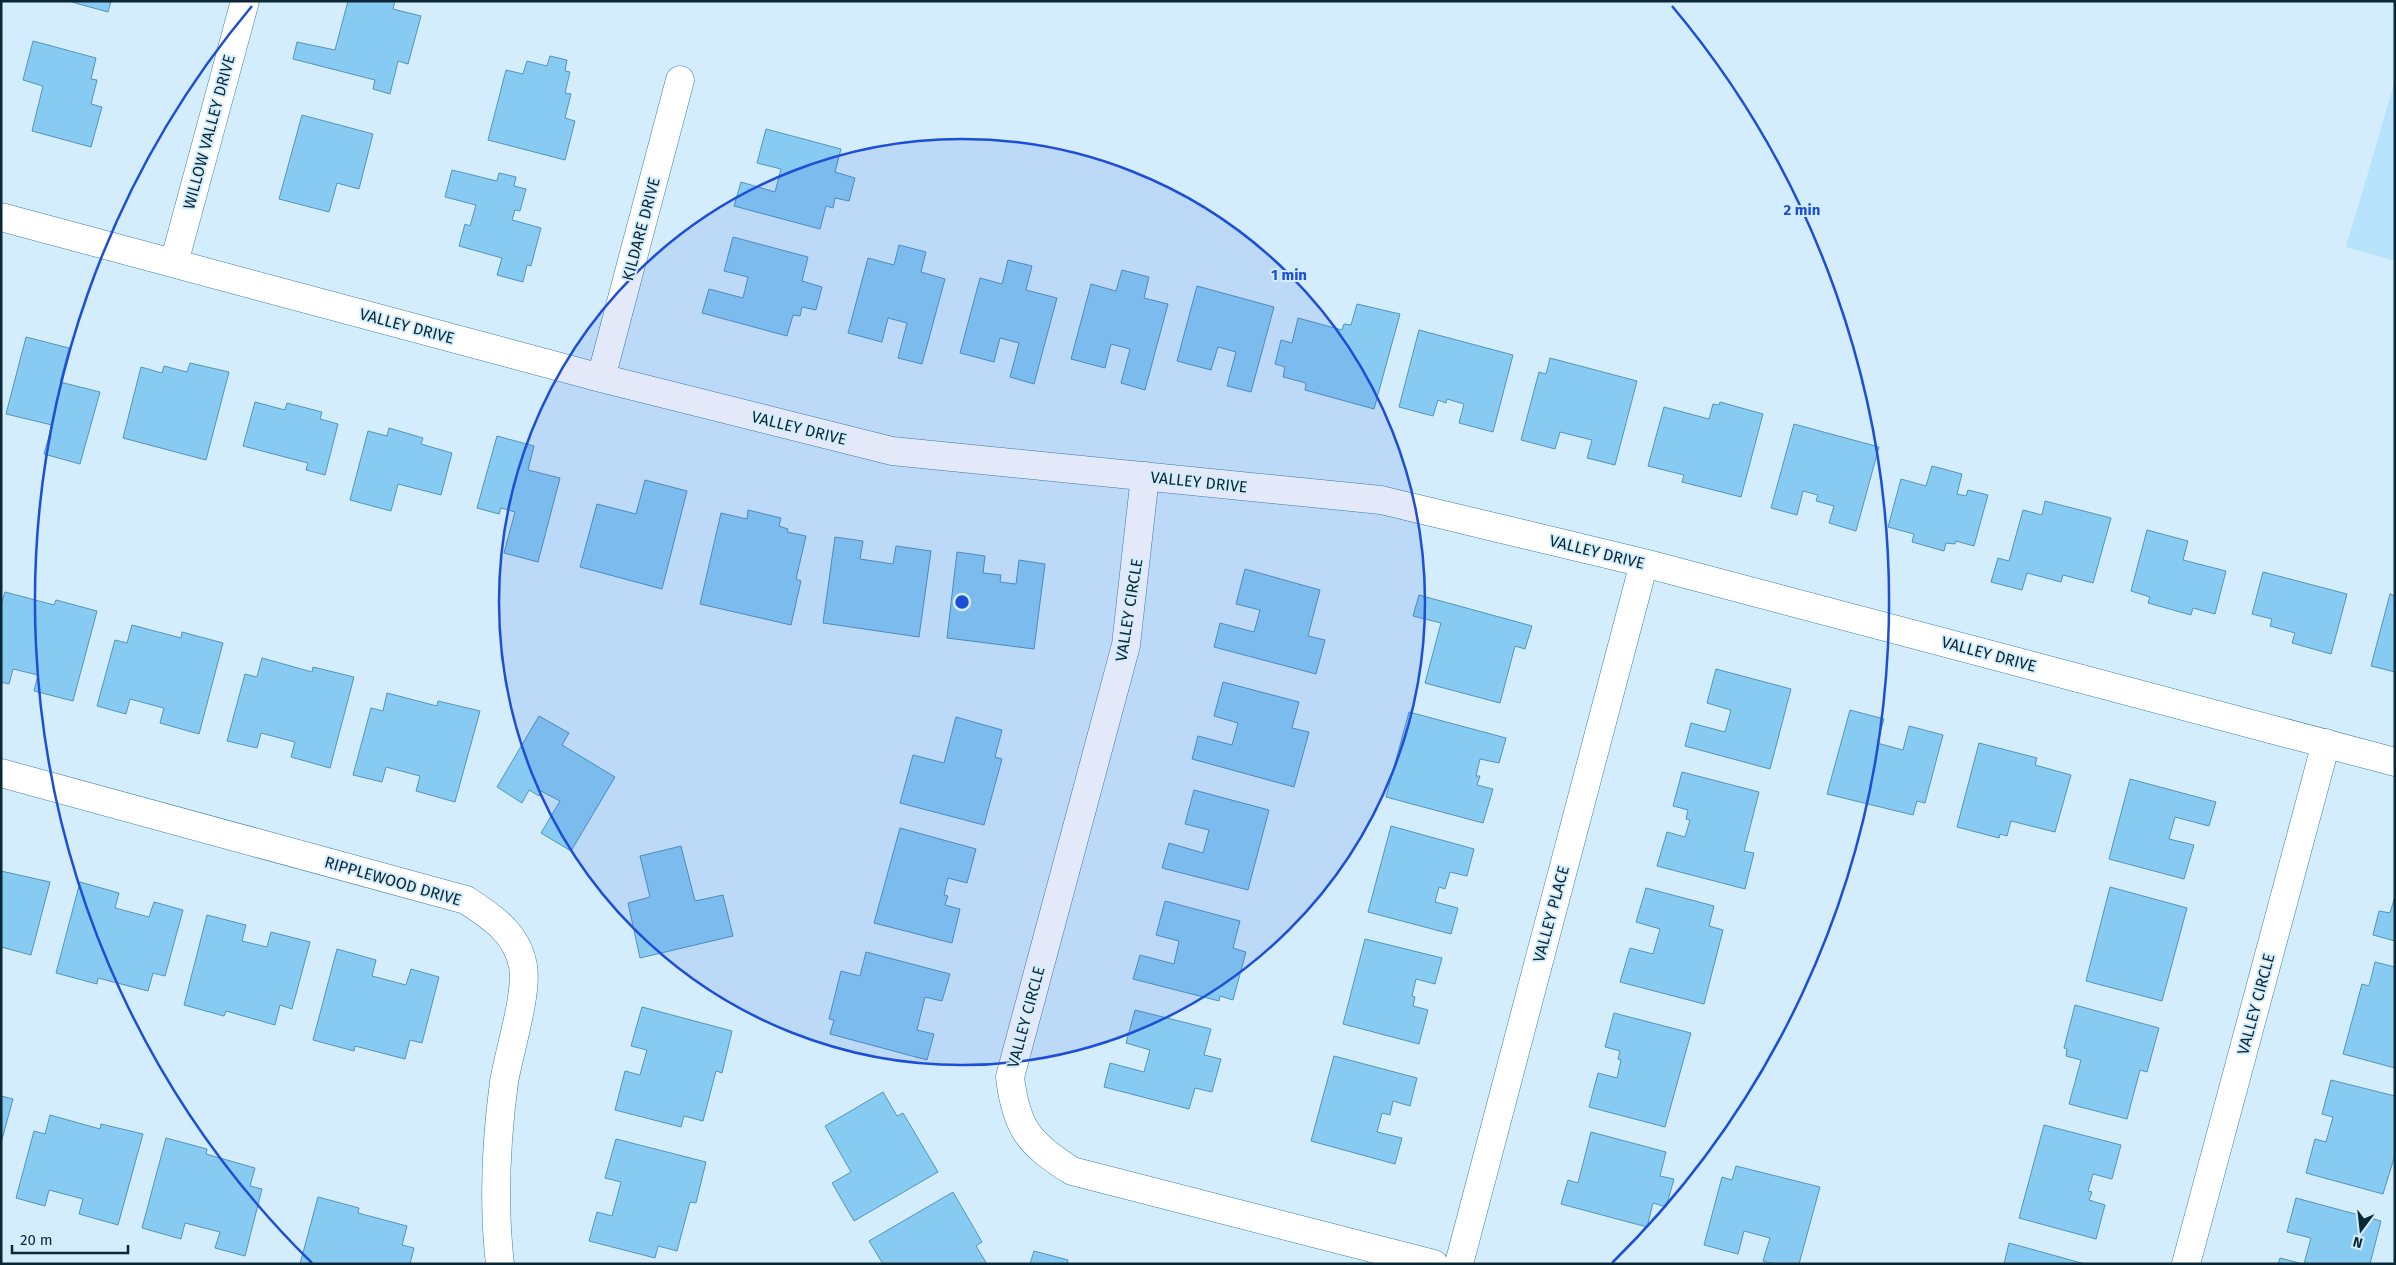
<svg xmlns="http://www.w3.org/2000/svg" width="2396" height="1265" font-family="'Fira Sans',sans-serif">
<rect width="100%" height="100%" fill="#d3edfd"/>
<path fill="#b7e3fd" d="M2395,81V261L2346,247Z"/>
<path fill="#88cbf2" stroke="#5394b9" d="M68,1H111L108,12Z
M348,1H395L393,9L421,16L408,64L398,61L390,94L373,89L375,80L293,59L297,42L335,50Z
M33,41L96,58L91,79L97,80L91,104L102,107L91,147L32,131L43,86L23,80Z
M550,56L567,60L565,71L570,72L565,93L571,94L565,118L575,121L565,160L488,140L506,70L523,74L527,61L547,66Z
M302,115L373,134L359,189L337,183L329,212L279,199Z
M766,129L841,149L835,172L855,178L849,201L835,198L833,208L826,206L820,229L734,206L741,182L775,192L781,169L757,163Z
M452,170L497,181L499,173L516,177L514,186L526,189L520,211L515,210L512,220L541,228L531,266L527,265L523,282L497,275L502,258L459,246L465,224L470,226L476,205L445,197Z
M733,237L808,257L802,281L822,287L816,310L802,307L800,316L793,315L787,336L702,313L709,289L743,298L748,277L724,271Z
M899,245L926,252L921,272L945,279L922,364L898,358L907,323L888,318L882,342L848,333L868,258L894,265Z
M1008,260L1032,266L1026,290L1057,298L1034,384L1010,377L1019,343L1000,338L994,362L960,353L980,278L1002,284Z
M1122,270L1149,277L1144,298L1168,304L1145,390L1121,383L1130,349L1111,344L1105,368L1071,359L1091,284L1116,291Z
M1197,286L1274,307L1251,392L1227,386L1236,352L1218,347L1211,370L1177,361Z
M1357,304L1400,314L1374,409L1305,390L1306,383L1283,377L1285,367L1275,364L1281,340L1292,343L1298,318L1342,330L1344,324L1351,325Z
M1419,330L1513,355L1493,432L1459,423L1464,404L1447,399L1446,403L1438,400L1433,416L1399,407Z
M26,337L69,348L60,382L100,392L80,464L44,454L52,425L6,414Z
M1550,358L1637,381L1615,465L1587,458L1592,440L1560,432L1555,449L1521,440L1539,372L1546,374Z
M190,363L229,372L206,460L123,438L141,367L162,373L164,366L187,372Z
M255,402L285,410L287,403L322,412L320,419L338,424L325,475L306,470L308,463L243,446Z
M1720,402L1763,414L1741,497L1682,482L1684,475L1648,466L1664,407L1709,419L1713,404L1719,405Z
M1794,424L1879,447L1856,531L1829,523L1834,506L1816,501L1818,495L1803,491L1797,515L1771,508Z
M389,428L423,438L421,444L452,453L441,495L398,484L391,511L350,500L368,431L387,436Z
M497,436L534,446L528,470L560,478L538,562L504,553L515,512L501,508L499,514L477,508Z
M1932,466L1962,474L1957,494L1966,496L1968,490L1988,495L1974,546L1956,541L1955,544L1946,543L1944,551L1912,542L1914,534L1888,527L1901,479L1926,486Z
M645,480L687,491L662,589L580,567L597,504L636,514Z
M2045,501L2111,518L2093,583L2063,575L2061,582L2027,573L2022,590L1991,582L1998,558L2009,561L2023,510L2042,515Z
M748,510L781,518L779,526L788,529L787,532L806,536L796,579L801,581L791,625L700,604L721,513L747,519Z
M2147,530L2188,541L2183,560L2226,571L2215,614L2193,608L2191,615L2148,603L2150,597L2131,591Z
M835,537L863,541L860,559L893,564L896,546L931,551L919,637L823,623Z
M957,552L985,556L983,573L1001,575L1000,582L1016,584L1019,560L1045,564L1034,649L947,638Z
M1245,569L1320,590L1308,636L1325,640L1316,674L1214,647L1220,623L1254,632L1260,610L1236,604Z
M2263,572L2347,594L2331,654L2292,643L2295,633L2270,626L2272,619L2252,614Z
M5,592L54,605L56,600L97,611L73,701L34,691L38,675L13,669L9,684L1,682V605Z
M2390,594L2395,596V672L2371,666Z
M1419,595L1532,626L1525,649L1515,646L1500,703L1425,683L1441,623L1413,616Z
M132,625L181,638L182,632L223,643L199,734L160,723L164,708L130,699L126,714L97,706L115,640L127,643Z
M262,658L312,672L313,667L354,677L330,768L291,757L295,742L261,733L257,748L227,741L245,674L257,677Z
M1716,669L1791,689L1770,769L1685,746L1691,723L1725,732L1731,710L1707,703Z
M1223,682L1299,702L1292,728L1309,732L1294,787L1192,759L1198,736L1232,745L1238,723L1214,716Z
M387,693L437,706L438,701L480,711L455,802L416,791L420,776L386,767L382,782L353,775L371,708L383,711Z
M1850,710L1884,719L1877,743L1903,750L1909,726L1943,735L1925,803L1917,801L1913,815L1827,794Z
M1409,712L1506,738L1499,763L1480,759L1476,776H1480L1477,785L1493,789L1483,823L1386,797Z
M539,716L569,733L562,745L615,777L571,851L541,833L560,801L541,791L539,796L529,790L522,803L497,787Z
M956,717L1002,730L995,757L1002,759L984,825L900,803L913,755L944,763Z
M1979,743L2037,758L2035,765L2071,775L2055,832L2011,821L2007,836L2000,834L1999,838L1957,827Z
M1682,772L1759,792L1744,851L1754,853L1745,889L1657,866L1667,832L1685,837L1690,820L1686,819L1688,810L1673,806Z
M2130,779L2216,802L2209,826L2175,817L2169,839L2194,845L2184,879L2109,859Z
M1194,790L1269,810L1248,890L1162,868L1169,843L1203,853L1209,830L1185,824Z
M1391,826L1474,849L1467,876L1450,872L1445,889L1439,887L1435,902L1458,908L1451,934L1368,912Z
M900,828L976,849L967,883L948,878L944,895L948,896L945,905L960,909L952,943L874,923Z
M681,846L695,901L723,895L733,936L640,958L628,903L650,897L640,856Z
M1,871L50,882L31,955L1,947Z
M80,882L119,893L115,908L149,917L154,902L183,910L165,976L153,973L148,991L98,978L97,984L56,973Z
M2110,887L2187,908L2162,1001L2086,981Z
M1646,888L1714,906L1709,926L1723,930L1704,1004L1620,982L1630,948L1653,954L1660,929L1636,922Z
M2395,896V941L2373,935L2379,911L2390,913Z
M1165,901L1240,921L1233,948L1246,952L1233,1000L1220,996L1219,1001L1133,979L1140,955L1174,964L1179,941L1156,935Z
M207,915L246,925L242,941L267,947L271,932L310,942L292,1009L280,1005L275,1025L226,1011L224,1016L184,1005Z
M1365,939L1442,958L1435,984L1416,979L1412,996L1415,997L1413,1006L1428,1010L1419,1044L1343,1024Z
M337,949L376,960L372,976L406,985L411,969L439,977L422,1043L410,1040L405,1059L355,1046L354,1051L313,1040Z
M866,952L950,974L942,1001L925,997L917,1030L934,1034L927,1060L830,1034L834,1020L829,1019L841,971L860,976Z
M2375,962L2395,967V1068L2343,1054L2362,984L2369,986Z
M2075,1005L2159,1028L2147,1072L2140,1070L2127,1119L2069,1104L2081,1060L2066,1056L2067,1049L2064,1048Z
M642,1007L732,1031L722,1073L716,1071L703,1121L684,1116L681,1127L615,1110L625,1071L640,1075L647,1050L631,1046Z
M1135,1010L1211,1029L1204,1055L1221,1059L1212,1092L1195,1088L1189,1109L1104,1087L1110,1063L1144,1072L1150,1050L1126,1043Z
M1614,1013L1691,1033L1665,1127L1589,1107L1598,1073L1617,1078L1621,1060L1618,1059L1620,1051L1605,1047Z
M1334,1056L1417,1078L1410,1106L1393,1101L1390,1115L1382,1113L1377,1132L1402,1138L1395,1164L1311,1141Z
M2331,1080L2395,1096V1155L2383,1194L2306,1173L2315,1139L2326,1142L2333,1117L2322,1114Z
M883,1092L897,1116L903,1113L938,1172L854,1221L832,1183L851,1172L825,1126Z
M1,1096L13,1099L1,1143Z
M50,1115L100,1129L101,1124L143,1134L118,1225L79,1214L83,1199L49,1190L45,1206L16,1198L34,1131L45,1134Z
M2044,1125L2121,1145L2112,1179L2093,1174L2088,1191L2092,1192L2089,1200L2105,1205L2096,1239L2019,1218Z
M1591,1132L1666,1152L1660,1176L1674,1179L1666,1207L1653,1203L1647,1227L1561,1204L1568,1180L1578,1183Z
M166,1138L207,1149L206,1154L255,1168L250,1186L262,1189L245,1256L215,1248L220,1232L185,1223L181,1239L142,1228Z
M616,1139L706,1162L696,1203L690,1202L677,1251L658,1246L655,1258L589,1241L597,1212L612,1216L621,1182L605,1178Z
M1736,1166L1820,1187L1799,1264H1773L1763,1261L1770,1238L1744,1231L1738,1254L1704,1245L1722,1177L1732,1180Z
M953,1192L982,1242L976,1246L987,1264H883L869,1241Z
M318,1197L359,1208L358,1213L407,1226L402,1245L414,1248L410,1264H300Z
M2296,1198L2381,1221L2370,1264H2304L2311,1238L2287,1232Z
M2009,1243L2085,1264H2004Z
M1034,1251L1068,1260L1067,1264H1030Z
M2280,1258L2303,1264H2278Z"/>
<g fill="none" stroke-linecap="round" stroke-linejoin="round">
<defs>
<path id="street" d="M1,217L601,378L892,451L1381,500L1644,563L2395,762
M174,263L245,1
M601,378L680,80
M1145,476L1126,645L1010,1077C1016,1128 1029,1144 1072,1171L1434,1264
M1,773L466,900C492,917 517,933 523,966C528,993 509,1052 504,1082C496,1142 493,1204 500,1264
M1459,1264L1644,563
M2186,1264L2326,743"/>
</defs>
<use href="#street" stroke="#3d7fa3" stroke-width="29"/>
<use href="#street" stroke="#fff" stroke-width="28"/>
</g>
<circle cx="962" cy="602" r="463" fill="#1d4ed8" fill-opacity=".12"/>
<g fill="none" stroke="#1d4ed8" stroke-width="2.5">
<circle cx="962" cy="602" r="463"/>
<path d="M312 1263A927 927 0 0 1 252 6M1672 6A927 927 0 0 1 1612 1263"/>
</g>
<g text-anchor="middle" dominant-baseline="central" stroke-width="4" stroke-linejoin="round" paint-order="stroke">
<g font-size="16" fill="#0a2735" stroke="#d3edfd">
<text transform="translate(209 132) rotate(-75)">WILLOW VALLEY DRIVE</text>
<text transform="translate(641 229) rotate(-75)">KILDARE DRIVE</text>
<text transform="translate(407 326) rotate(15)">VALLEY DRIVE</text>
<text transform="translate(799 428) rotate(14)">VALLEY DRIVE</text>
<text transform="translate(1199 482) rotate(6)">VALLEY DRIVE</text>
<text transform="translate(1597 552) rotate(14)">VALLEY DRIVE</text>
<text transform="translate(1129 610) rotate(-81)">VALLEY CIRCLE</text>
<text transform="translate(1989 654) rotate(15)">VALLEY DRIVE</text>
<text transform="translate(393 881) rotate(16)">RIPPLEWOOD DRIVE</text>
<text transform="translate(1551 914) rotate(-75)">VALLEY PLACE</text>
<text transform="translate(2256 1004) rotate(-75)">VALLEY CIRCLE</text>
<text transform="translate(1026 1017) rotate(-75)">VALLEY CIRCLE</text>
</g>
</g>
<circle cx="962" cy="602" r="8" fill="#1d4ed8" stroke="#d3edfd" stroke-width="2.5"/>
<g font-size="15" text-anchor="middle" font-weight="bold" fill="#1d4ed8" stroke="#d3edfd" stroke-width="4" stroke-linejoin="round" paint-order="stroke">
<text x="1802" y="215">2 min</text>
<text x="1289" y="280">1 min</text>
</g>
<rect width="2396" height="1265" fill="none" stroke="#0a2735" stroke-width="5"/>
<g transform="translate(2361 1230) rotate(195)" stroke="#d3edfd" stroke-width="4" paint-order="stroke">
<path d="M0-4L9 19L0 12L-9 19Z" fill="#0a2735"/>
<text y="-8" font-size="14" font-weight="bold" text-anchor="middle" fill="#0a2735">N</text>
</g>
<path d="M12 1245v8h116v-8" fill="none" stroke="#0a2735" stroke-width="2.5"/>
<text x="20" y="1245" font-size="15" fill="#0a2735" stroke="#d3edfd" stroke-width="4" paint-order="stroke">20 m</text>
</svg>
